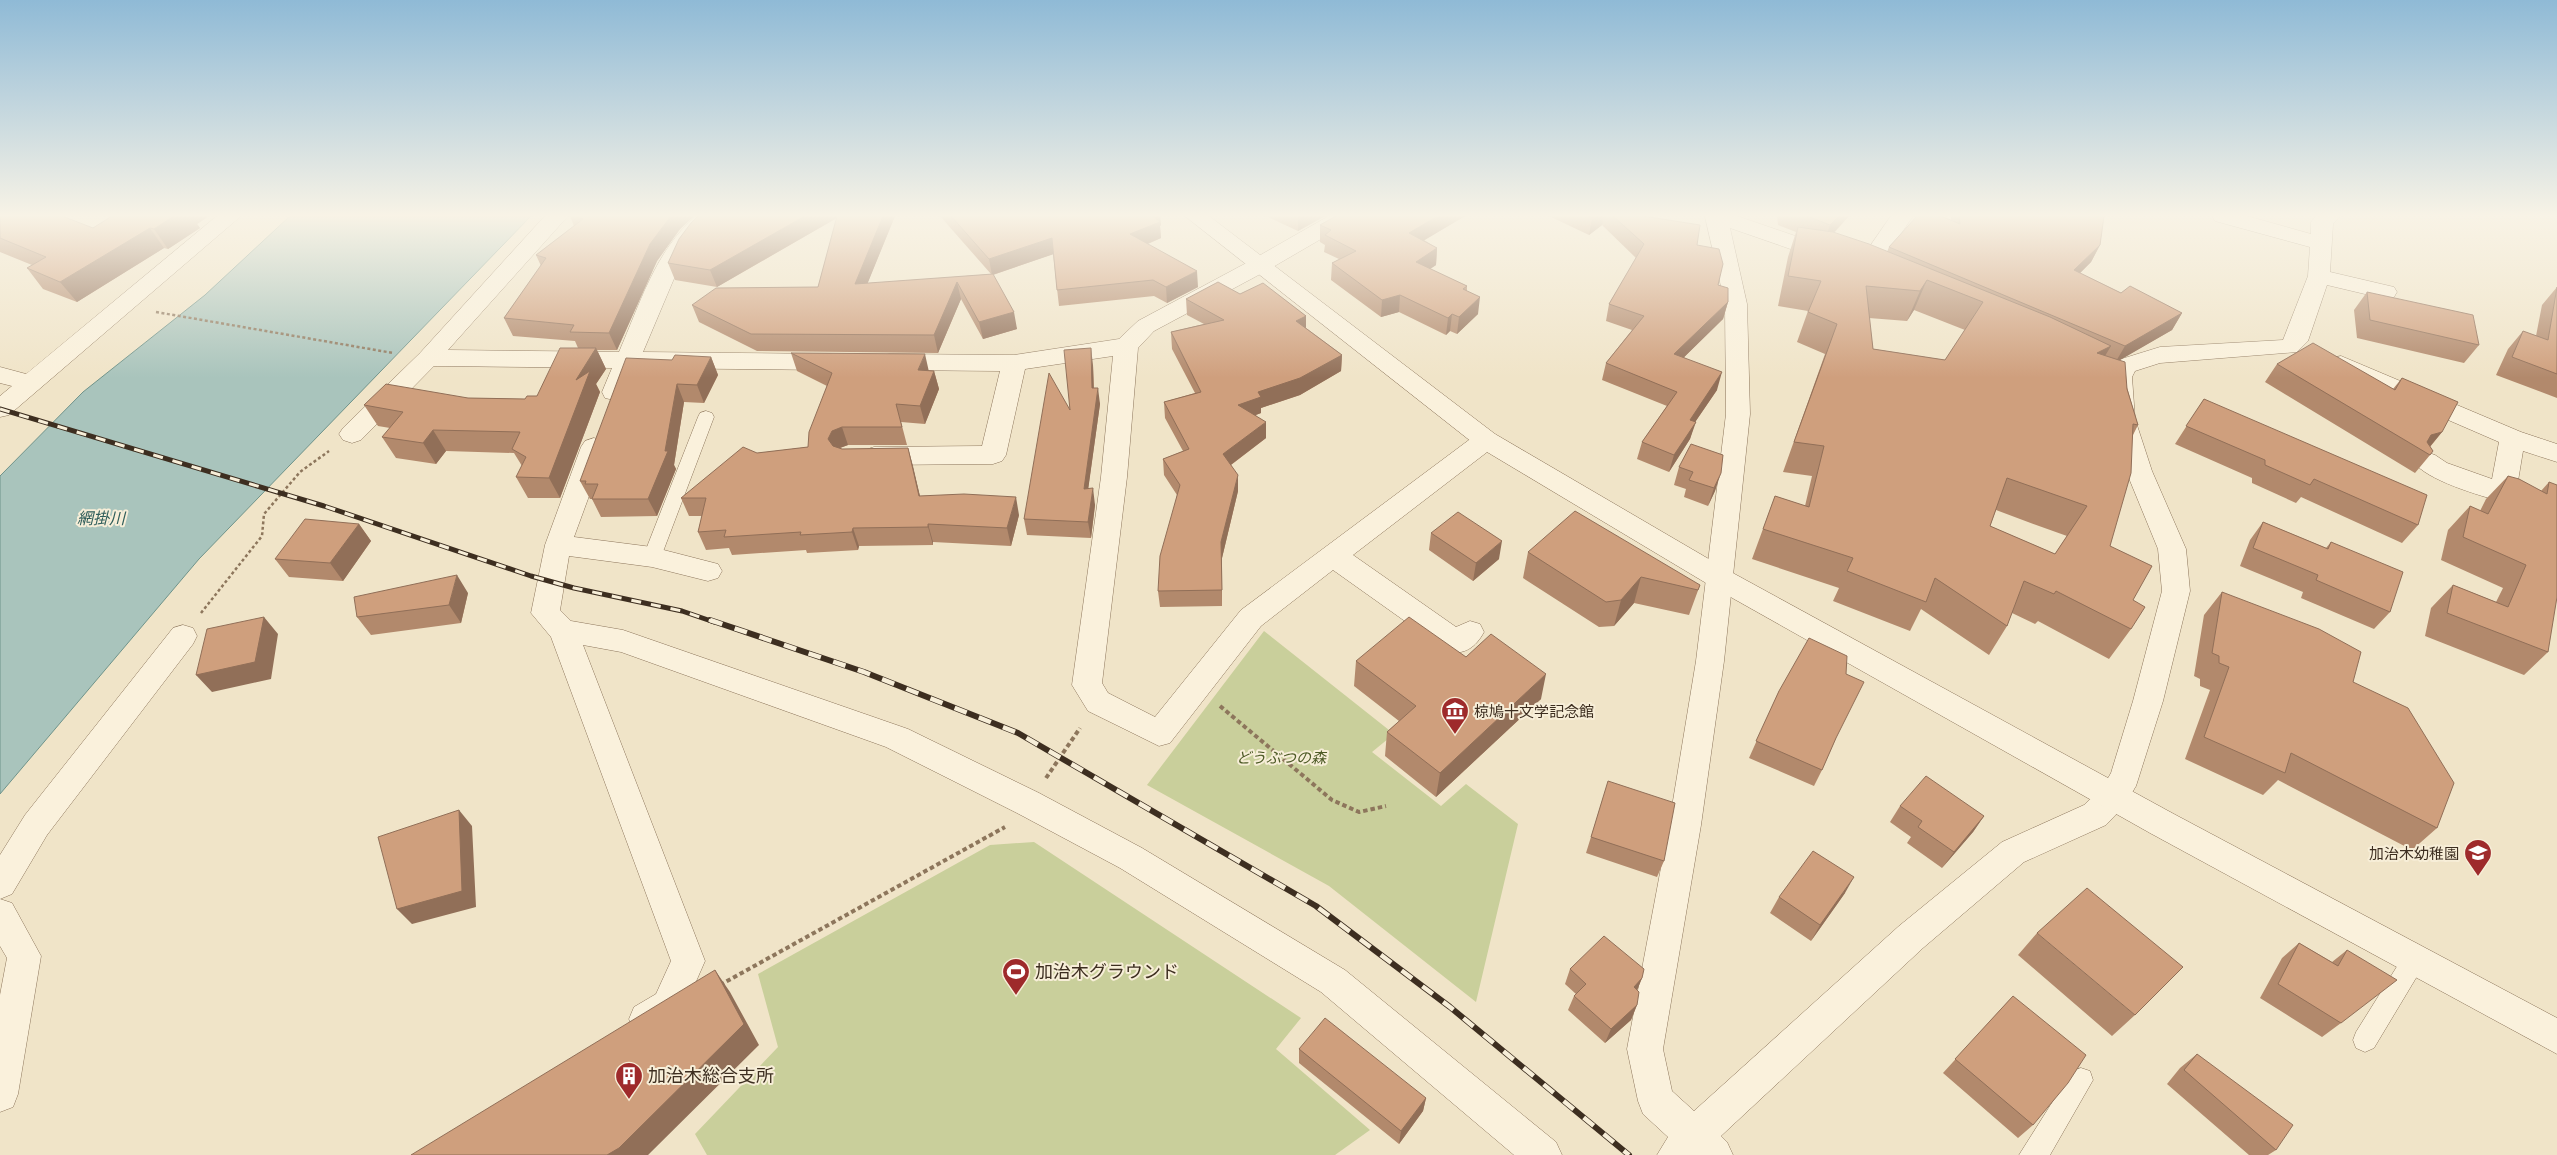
<svg xmlns="http://www.w3.org/2000/svg" width="2557" height="1155" font-family="'Libre Baskerville','Noto Sans JP',serif">
<rect width="100%" height="100%" fill="#f0e4c8"/>
<path fill="#c9cf9b" d="M1264,631L1394,734L1372,752L1441,806L1466,784L1518,824L1476,1002L1329,886L1147,785Z
M1034,842L1301,1018L1276,1049L1370,1130L1335,1155H707L695,1134L778,1047L758,974L990,845Z"/>
<path fill="#a9c4bc" stroke="#6f938a" d="M290,216H531L199,559L0,794V476L83,392L205,295Z"/>
<g fill="none" stroke-linecap="round" stroke-linejoin="round">
<defs>
<path id="service" d="M706,411L712,413L714,417L661,557L659,562L652,564L645,562L643,557L698,417L700,413Z
M2414,949L2422,952L2426,960L2422,968L2374,1048L2365,1052L2356,1048L2353,1040L2356,1032L2406,952Z
M2081,1068L2090,1071L2093,1080L2050,1155H2019L2072,1071Z"/>
<path id="minor" d="M217,216H241L9,415L0,417V396L12,386L0,383V367L26,374Z
M545,216H568L448,350L619,352C640,304 655,251 696,216H720L696,239L684,255L643,352L831,354L839,356L843,362L839,368L831,370L636,368L623,398L614,400L605,398L602,392L612,368L434,366L361,440L352,443L343,440L339,434L343,428L420,353Z
M1329,216H1355L1352,221L1266,271L1154,331L1138,348L1127,477L1102,683L1108,693L1155,717L1241,610L1477,434L1486,431L1495,434L1499,440L1495,446L1353,555L1456,627L1470,621L1480,624L1484,632C1476,647 1464,656 1447,651L1333,570L1261,626L1170,743L1159,746L1088,711L1072,685L1101,477L1113,356L1025,369L1006,455L1002,461L993,464L874,465L865,462L861,456L865,450L874,447L982,446L1000,371L889,370L881,368L877,362L881,356L889,354L1014,355L1119,339L1138,321L1250,261Z
M1705,216H1737L1836,250L1839,255L1836,260L1828,262L1730,228L1747,304L1750,414L1724,661L1701,825L1663,1049L1672,1091L1694,1111L1899,926L2002,842L2084,805L2102,788L2111,773L2133,701L2162,591L2158,549L2126,471L2111,419L2108,377L2118,360L2160,347L2283,340L2308,276L2310,247L2215,221L2212,216H2247L2311,234V222L2316,216H2340L2333,224L2330,272L2394,287L2397,292L2394,297L2386,299L2327,285L2308,341L2297,352L2160,363L2135,371L2132,377L2135,419L2152,471L2186,549L2190,591L2163,701L2136,786L2124,806L2106,825L2024,862L1923,948L1721,1136L1727,1142L1733,1155H1657L1668,1137L1643,1114L1638,1101L1627,1049L1669,825L1696,661L1726,414L1725,304Z
M1891,216H1913L1874,273L1866,275L1858,273L1855,268Z
M2341,356L2521,432L2557,444V462L2523,451L2516,493L2512,500L2503,502C2481,496 2425,480 2413,461L2417,455L2426,452L2435,455L2447,463L2492,479L2499,442L2333,370L2329,364L2333,358Z
M594,438L603,441L607,447L574,537L652,547L718,564L722,571L718,578L708,581L652,567L569,556L560,610L571,621L623,630L908,729L1039,793L1142,848L1345,970L1556,1142L1562,1155H1514L1321,992L1120,868L1017,813L886,747L621,652L583,645L705,961L680,1018L646,1036L634,1031L629,1019L634,1007L656,994L671,961L551,637L531,613L545,545L581,447L585,441Z
M183,625L193,628L197,636L193,644L47,835L12,894L0,899V855L25,815L173,628Z
M0,899L12,903L41,956L18,1094L13,1107L0,1112V995L7,958L0,946Z"/>
<path id="tertiary" d="M1185,216H1209L1495,434L1731,572L2172,813L2557,1018V1054L2150,833L1711,586L1477,446Z"/>
</defs>
<use href="#service" stroke="#8d765c" stroke-width="1"/>
<use href="#minor" stroke="#8d765c" stroke-width="1"/>
<use href="#tertiary" stroke="#8d765c" stroke-width="1"/>
<path stroke="#8d765c" stroke-width="2.5" stroke-dasharray="3 2.5" stroke-linecap="butt" d="M156,312L393,353
M201,613L262,536L264,514L300,472L329,451"/>
<path stroke="#8d765c" stroke-width="4" stroke-dasharray="4.5 3" stroke-linecap="butt" d="M1220,706L1332,800L1359,812L1386,806
M1046,778L1080,728
M720,985L1005,827"/>
<use href="#service" fill="#faf1dc" fill-rule="evenodd"/>
<use href="#minor" fill="#faf1dc" fill-rule="evenodd"/>
<use href="#tertiary" fill="#faf1dc" fill-rule="evenodd"/>
<defs>
<path id="rail-far1" d="M0,409L324,506L531,576L574,588L682,611L714,622"/>
<path id="rail" d="M710,620L864,672L1018,733L1316,906L1450,1007L1629,1155"/>
</defs>
<use href="#rail-far1" stroke="#3d2e20" stroke-width="5"/>
<use href="#rail" stroke="#3d2e20" stroke-width="6"/>
<use href="#rail-far1" stroke="#f7eed8" stroke-width="3" stroke-dasharray="10" stroke-linecap="butt"/>
<use href="#rail" stroke="#f7eed8" stroke-width="4.5" stroke-dasharray="13" stroke-linecap="butt"/>
</g>
<path fill="#b2896c" fill-rule="evenodd" d="M0,216L93,228L112,216H209L197,224L200,228L168,249L164,248L77,302L43,289L27,268L32,265L0,252Z
M570,216H694L680,229L657,261L617,350H597L606,369L596,384L600,392L560,498H528L516,477L522,466L514,453L446,451L436,464L396,458L382,437L390,428L378,426L364,405L468,398L525,399L537,396L578,348L575,341L513,336L504,318L541,266L536,255L574,226Z
M698,216H895L867,284L991,274L940,216H1160L1161,225L1160,226L1161,238L1148,244L1198,287L1167,303L1154,296L1059,306L1053,254L993,275L1017,329L983,339L961,299L938,353L757,351L699,322L692,305L818,287L837,218L717,287L675,280L668,263Z
M1266,216H1325L1298,231Z
M1336,216H1465L1424,240L1437,248L1436,265L1430,269L1467,286V291L1478,314L1457,334L1450,331L1446,335L1399,312L1381,317L1331,280L1332,263L1339,259L1324,252L1325,245L1320,242V225Z
M1549,216H1643L1697,245L1718,285L1728,302L1723,319L1684,357L1717,390L1695,422L1690,439L1669,472L1637,459L1642,442L1667,406L1602,380L1606,363L1632,330L1606,321L1609,304L1636,258L1602,225L1589,235Z
M1777,216H1849L1834,233L1887,252L1889,247L1951,220V216H2104L2100,245L2091,262L2080,273L2121,293L2182,313L2172,330L2119,360L2138,425L2133,435L2110,546L2133,600L2131,629L2109,659L2038,621L2035,624L2012,613L2007,626L1989,655L1921,609L1910,631L1833,601L1839,588L1752,559L1775,496L1805,506L1812,476L1783,472L1825,354L1797,342L1808,311L1778,306L1788,257L1796,232L1778,225ZM1914,310L1965,330L1945,360L1873,349L1869,318L1907,321ZM1996,510L2028,522L2067,536L2055,554L1990,526Z
M2557,287V398L2496,375L2508,349L2523,331L2536,336L2542,305Z
M2367,292L2479,345L2464,363L2357,338L2354,310Z
M1240,294L1306,316V328L1342,355L1341,371L1300,395L1261,408V413L1256,415L1266,438L1231,465L1238,491L1222,558V606L1160,607L1158,591L1177,495L1164,475L1163,459L1183,451L1165,418L1164,402L1195,393L1172,349L1171,332L1204,324L1187,315L1186,299Z
M791,353L934,371L939,389L925,424L901,422L907,445H848L840,448L842,449L908,448L920,496L1019,515L1011,546L933,542V545L859,546L858,550L807,553L806,550L732,555L729,548L706,550L698,532L702,516H689L681,498L757,453L808,447L827,386L797,371Z
M711,357L718,375L704,403L684,402L674,465L676,469L657,516L601,517L592,499H590L580,481L672,360Z
M2277,364L2393,389L2402,378L2442,432L2430,447V455L2415,473L2265,382Z
M1093,365L1094,388L1100,404L1088,489L1095,505L1091,538L1027,535L1024,519L1070,410Z
M2204,399L2418,525L2402,543L2301,497L2296,503L2252,483V478L2175,444Z
M1723,455L1715,491L1708,506L1684,497L1686,489L1674,485L1679,467Z
M2508,476L2541,491L2549,482L2548,652L2524,675L2425,636L2431,608L2453,585L2496,602L2503,588L2441,560L2448,530L2470,506L2480,511L2486,499Z
M2263,522L2326,548L2331,542L2390,612L2374,629L2301,598L2303,592L2240,566L2250,540Z
M359,524L371,541L343,581L289,577L275,559Z
M1431,533L1499,559L1473,581L1429,550Z
M1528,552L1700,585L1689,615L1634,603L1614,626L1599,627L1523,578Z
M2222,592L2353,682L2437,828L2412,850L2278,780L2263,795L2185,759L2210,690L2200,686V679L2194,676L2204,615Z
M468,593L461,623L371,635L357,617Z
M1466,657L1541,699L1436,797L1385,756L1387,732L1399,721L1354,686L1356,661Z
M1779,691L1836,738L1822,770L1814,786L1749,758Z
M1603,798L1664,861L1657,877L1586,853Z
M1900,806L1984,816L1973,832L1942,868L1907,843L1911,837L1890,822Z
M1845,893L1811,941L1770,913L1779,897Z
M2037,933L2135,1015L2112,1036L2018,955Z
M2299,943L2332,962L2347,950L2341,1023L2322,1037L2260,998L2282,958Z
M1570,969L1642,978L1637,990V1005L1631,1020L1605,1043L1568,1010L1574,996L1576,994L1565,984Z
M2013,996L2033,1125L2018,1138L1943,1073Z
M1299,1049L1426,1098L1423,1111L1399,1144L1299,1063Z
M2197,1054L2276,1150L2268,1155H2249L2167,1084L2180,1068Z"/>
<path fill="#916f58" d="M174,216H209L197,224L200,228L168,249L154,229Z
M671,216H694L680,229L657,261L617,350L609,333L650,244Z
M805,216H840L717,287L710,270Z
M883,216H895L860,302L855,284Z
M1152,216H1160L1161,225L1160,226L1161,238L1132,250L1130,234Z
M1298,216H1325L1298,231Z
M1438,216H1465L1408,250L1409,233Z
M1595,216H1604L1602,225L1589,235L1592,218Z
M1839,216H1849L1824,243L1830,225Z
M150,228L164,248L77,302L60,282Z
M1052,238L1054,254L992,275L989,259Z
M2100,245L2091,262L2066,287L2074,270Z
M1437,248L1436,265L1415,279L1416,262Z
M1197,271L1198,287L1167,303L1166,287Z
M1927,280L1914,310L1907,321L1920,291Z
M957,282L961,299L938,353L934,335Z
M1400,295L1399,312L1381,317L1382,300Z
M1480,297L1478,314L1457,334L1459,317Z
M1728,302L1723,319L1670,371L1674,354Z
M1014,312L1017,329L983,339L979,322Z
M2182,313L2172,330L2115,363L2125,346Z
M1452,314L1450,331L1446,335L1448,318Z
M1306,316V332L1296,321Z
M2111,346L2093,376L2097,353Z
M596,348L606,369L596,384L600,392L560,498L549,478L576,380Z
M1091,348L1093,365L1094,404L1092,388Z
M925,354L929,372L918,370Z
M1342,355L1341,371L1300,395L1261,408V413L1239,421L1238,405L1258,392Z
M711,357L718,375L704,403L697,385Z
M934,371L939,389L925,424L920,406Z
M1722,372L1717,390L1685,437L1690,420Z
M677,384L684,402L674,465L676,469L657,516L648,499L665,451Z
M1098,388L1100,404L1086,505L1084,489Z
M1266,422V438L1224,470L1223,454Z
M1696,422L1690,439L1669,472L1674,455Z
M842,427L848,445L837,449L833,457L828,439L832,431Z
M433,430L446,451L436,464L423,443Z
M2442,432L2427,450L2420,449L2431,435Z
M908,448L913,466L924,514L919,496Z
M1721,473L1715,491L1708,506L1714,488Z
M1238,475V491L1222,558V606L1221,542Z
M1093,488L1095,505L1091,538L1088,522Z
M1016,497L1019,515L1011,546L1007,528Z
M359,524L371,541L343,581L330,563Z
M928,524L933,542V545L928,527Z
M853,528L859,546L858,550L852,532Z
M1502,541L1499,559L1473,581L1476,563Z
M457,575L468,593L461,623L449,605Z
M1641,577L1634,603L1614,626L1621,600Z
M264,617L278,634L271,679L212,692L196,675Z
M1546,674L1541,699L1436,797L1440,773Z
M459,810L472,826L476,907L412,924L397,909Z
M1984,816L1973,832L1942,868L1954,852Z
M1854,877L1845,893L1811,941L1820,925Z
M715,970L730,992L759,1045L648,1155H607Z
M1642,978L1636,993L1634,987Z
M1637,1005L1631,1020L1605,1043L1611,1029Z
M1426,1098L1423,1111L1399,1144L1401,1131Z"/>
<path fill="#cf9f7d" stroke="#916f58" fill-rule="evenodd" d="M0,216H62L93,228L112,216H174L154,229L150,228L60,282L27,268L46,257L0,238Z
M574,216H671L650,244L609,333L570,332L574,325L504,318L546,258L536,255L583,219Z
M698,216H805L710,270L668,263L679,239L691,223Z
M837,216H883L855,284L993,274L1014,312L979,322L957,282L934,335L751,334L692,305L716,288L818,287Z
M951,216H1153L1160,222L1130,234L1197,271L1166,287L1153,280L1057,290L1052,238L989,259Z
M1336,216H1438L1409,233L1437,248L1416,262L1467,286L1463,289L1480,297L1459,317L1452,314L1448,318L1400,295L1382,300L1332,263L1356,251L1325,235L1331,230L1320,225Z
M1587,216H1595L1592,218Z
M1613,216H1643L1700,225L1697,245L1719,249L1723,264L1718,285L1728,288V302L1674,354L1722,372L1690,420L1696,422L1674,455L1642,442L1677,392L1606,363L1644,316L1609,304L1644,244Z
M1807,216H1839L1830,225Z
M1917,216H1941L1960,224L1959,216H2104L2100,245L2074,270L2121,293L2130,286L2182,313L2125,346L1889,247Z
M1798,227L1833,232L1869,244L2050,317L2111,346L2097,353L2125,362L2127,389L2138,425L2133,424L2131,473L2110,546L2152,566L2133,600L2145,607L2131,629L2056,591L2054,594L2024,581L2007,626L1935,578L1926,602L1847,571L1853,558L1763,529L1775,496L1809,507L1824,446L1794,442L1837,324L1808,312L1821,281L1788,276ZM1927,280L1983,302L1945,360L1873,349L1866,286L1920,291ZM2007,478L2087,506L2055,554L1990,526Z
M1218,282L1240,294L1263,283L1306,316L1296,321L1342,355L1300,378L1258,392L1261,397L1238,405L1266,422L1223,454L1238,475L1221,542L1222,590L1158,591L1160,556L1180,485L1163,459L1189,449L1164,402L1201,392L1171,332L1224,320L1186,299Z
M2557,287V374L2512,357L2523,331L2548,340Z
M2367,292L2473,315L2479,345L2370,320Z
M2313,343L2395,390L2402,378L2458,402L2442,432L2431,435L2427,442L2433,451L2430,455L2277,364Z
M560,348H596L576,380L590,371L549,478L516,477L526,457L512,449L520,432L433,430L423,443L382,437L403,412L364,405L386,384L468,398L525,399L527,396H537Z
M1091,348L1092,388H1098L1084,489L1093,488L1088,522L1024,519L1049,373L1070,410L1064,350Z
M791,353L925,354L918,370L934,371L920,406L896,404L902,427H842L832,431L828,439L833,446L842,449L908,448L919,496L964,494L1016,497L1007,528L928,524V527L853,528L852,532L800,535L801,532L724,537L726,530L698,532L706,498H681L743,447L757,453L808,447L809,432L832,373Z
M675,355L711,357L697,385L677,384L665,451H668L648,499H592L598,484H585L586,481H580L626,358L672,360Z
M2204,399L2427,495L2418,525L2314,479L2310,485L2265,465V460L2186,426Z
M1691,444L1723,455L1721,473L1714,488L1689,480L1693,472L1679,467Z
M2508,476L2519,479L2547,494L2549,482L2557,485V597L2548,652L2447,613L2453,585L2508,607L2526,565L2463,537L2470,506L2488,514Z
M1575,511L1700,585L1698,590L1641,577L1621,600L1606,602L1528,552Z
M1458,512L1502,541L1476,563L1431,533Z
M305,519L359,524L330,563L275,559Z
M2263,522L2328,549L2331,542L2403,572L2390,612L2316,580L2318,575L2253,548Z
M457,575L449,605L357,617L354,597Z
M2222,592L2319,629L2361,652L2353,682L2408,708L2454,783L2437,828L2291,753L2285,773L2204,737L2229,667L2219,663V656L2212,653Z
M264,617L255,662L196,675L207,629Z
M1409,617L1466,657L1491,634L1546,674L1440,773L1387,732L1416,706L1356,661Z
M1809,638L1847,656L1846,674L1864,682L1836,738L1822,770L1756,741L1779,691Z
M1926,776L1984,816L1954,852L1918,827L1922,821L1900,806Z
M1608,781L1675,803L1664,861L1591,837Z
M459,810L462,891L397,909L378,837Z
M1813,851L1854,877L1820,925L1779,897Z
M2087,888L2183,967L2135,1015L2037,933Z
M1604,936L1644,969L1642,978L1634,987L1639,992L1637,1005L1611,1029L1574,996L1586,984L1570,969Z
M2299,943L2338,966L2347,950L2397,980L2341,1023L2278,984Z
M715,970L744,1024L619,1148L607,1155H411Z
M2013,996L2086,1055L2068,1083L2033,1125L1955,1059Z
M1325,1018L1426,1098L1401,1131L1299,1049Z
M2197,1054L2293,1125L2276,1150L2184,1070Z"/>
<linearGradient id="sky" x2="0" y2="1"><stop stop-color="#8fbad6"/><stop offset="0.57" stop-color="#f8f3e6"/><stop offset="1" stop-color="#f8f3e6" stop-opacity="0"/></linearGradient>
<rect width="2557" height="378" fill="url(#sky)"/>
<defs>
<symbol id="museum-pin" viewBox="-11 -11 22 30"><path d="M0 17L-7.5 6A9.5 9.5 0 1 1 7.5 6Z" fill="#9e2a2b" stroke="#f7eed8"/><path d="M0-6L6-3V-2H-6V-3ZM-5-1h2V3h-2ZM-1-1h2V3h-2ZM3-1h2V3H3ZM-6 4H6V6H-6Z" fill="#fff"/></symbol>
<symbol id="school-pin" viewBox="-11 -11 22 30"><path d="M0 17L-7.5 6A9.5 9.5 0 1 1 7.5 6Z" fill="#9e2a2b" stroke="#f7eed8"/><path d="M0-5L7-2L0 1L-7-2ZM-4 1L0 2.5L4 1V4Q0 6-4 4Z" fill="#fff"/></symbol>
<symbol id="stadium-pin" viewBox="-11 -11 22 30"><path d="M0 17L-7.5 6A9.5 9.5 0 1 1 7.5 6Z" fill="#9e2a2b" stroke="#f7eed8"/><path d="M0-5a6.5 5 0 1 0 0 10a6.5 5 0 1 0 0-10ZM-3.5-1.8h7v3.6h-7Z" fill="#fff"/></symbol>
<symbol id="building-pin" viewBox="-11 -11 22 30"><path d="M0 17L-7.5 6A9.5 9.5 0 1 1 7.5 6Z" fill="#9e2a2b" stroke="#f7eed8"/><path d="M-4-6H4V6H1V3H-1V6H-4ZM-2.5-4.3h1.7v1.8h-1.7ZM.8-4.3h1.7v1.8H.8ZM-2.5-1h1.7V.8h-1.7ZM.8-1h1.7V.8H.8Z" fill="#fff"/></symbol>
</defs>
<g fill-rule="evenodd">
<use href="#museum-pin" x="1439" y="695" width="32" height="43"/>
<use href="#school-pin" x="2462" y="837" width="32" height="43"/>
<use href="#stadium-pin" x="1000" y="956" width="32" height="43"/>
<use href="#building-pin" x="613" y="1060" width="32" height="43"/>
</g>
<g text-anchor="middle" dominant-baseline="central" stroke-width="4" stroke-linejoin="round" paint-order="stroke">
<g font-size="15" fill="#3d2e20" stroke="#f7eed8" text-anchor="start">
<text x="1474" y="711">椋鳩十文学記念館</text>
<text x="2459" y="853" text-anchor="end">加治木幼稚園</text>
</g>
<g font-size="15" font-style="italic" fill="#4d5a26" stroke="#f7eed8">
<text x="1281" y="757">どうぶつの森</text>
</g>
<g font-size="16" font-style="italic" fill="#2f5d5a" stroke="#f7eed8">
<text x="101" y="518">網掛川</text>
</g>
<g font-size="18" fill="#3d2e20" stroke="#f7eed8" text-anchor="start">
<text x="1035" y="972">加治木グラウンド</text>
<text x="648" y="1076">加治木総合支所</text>
</g>
</g>
</svg>
